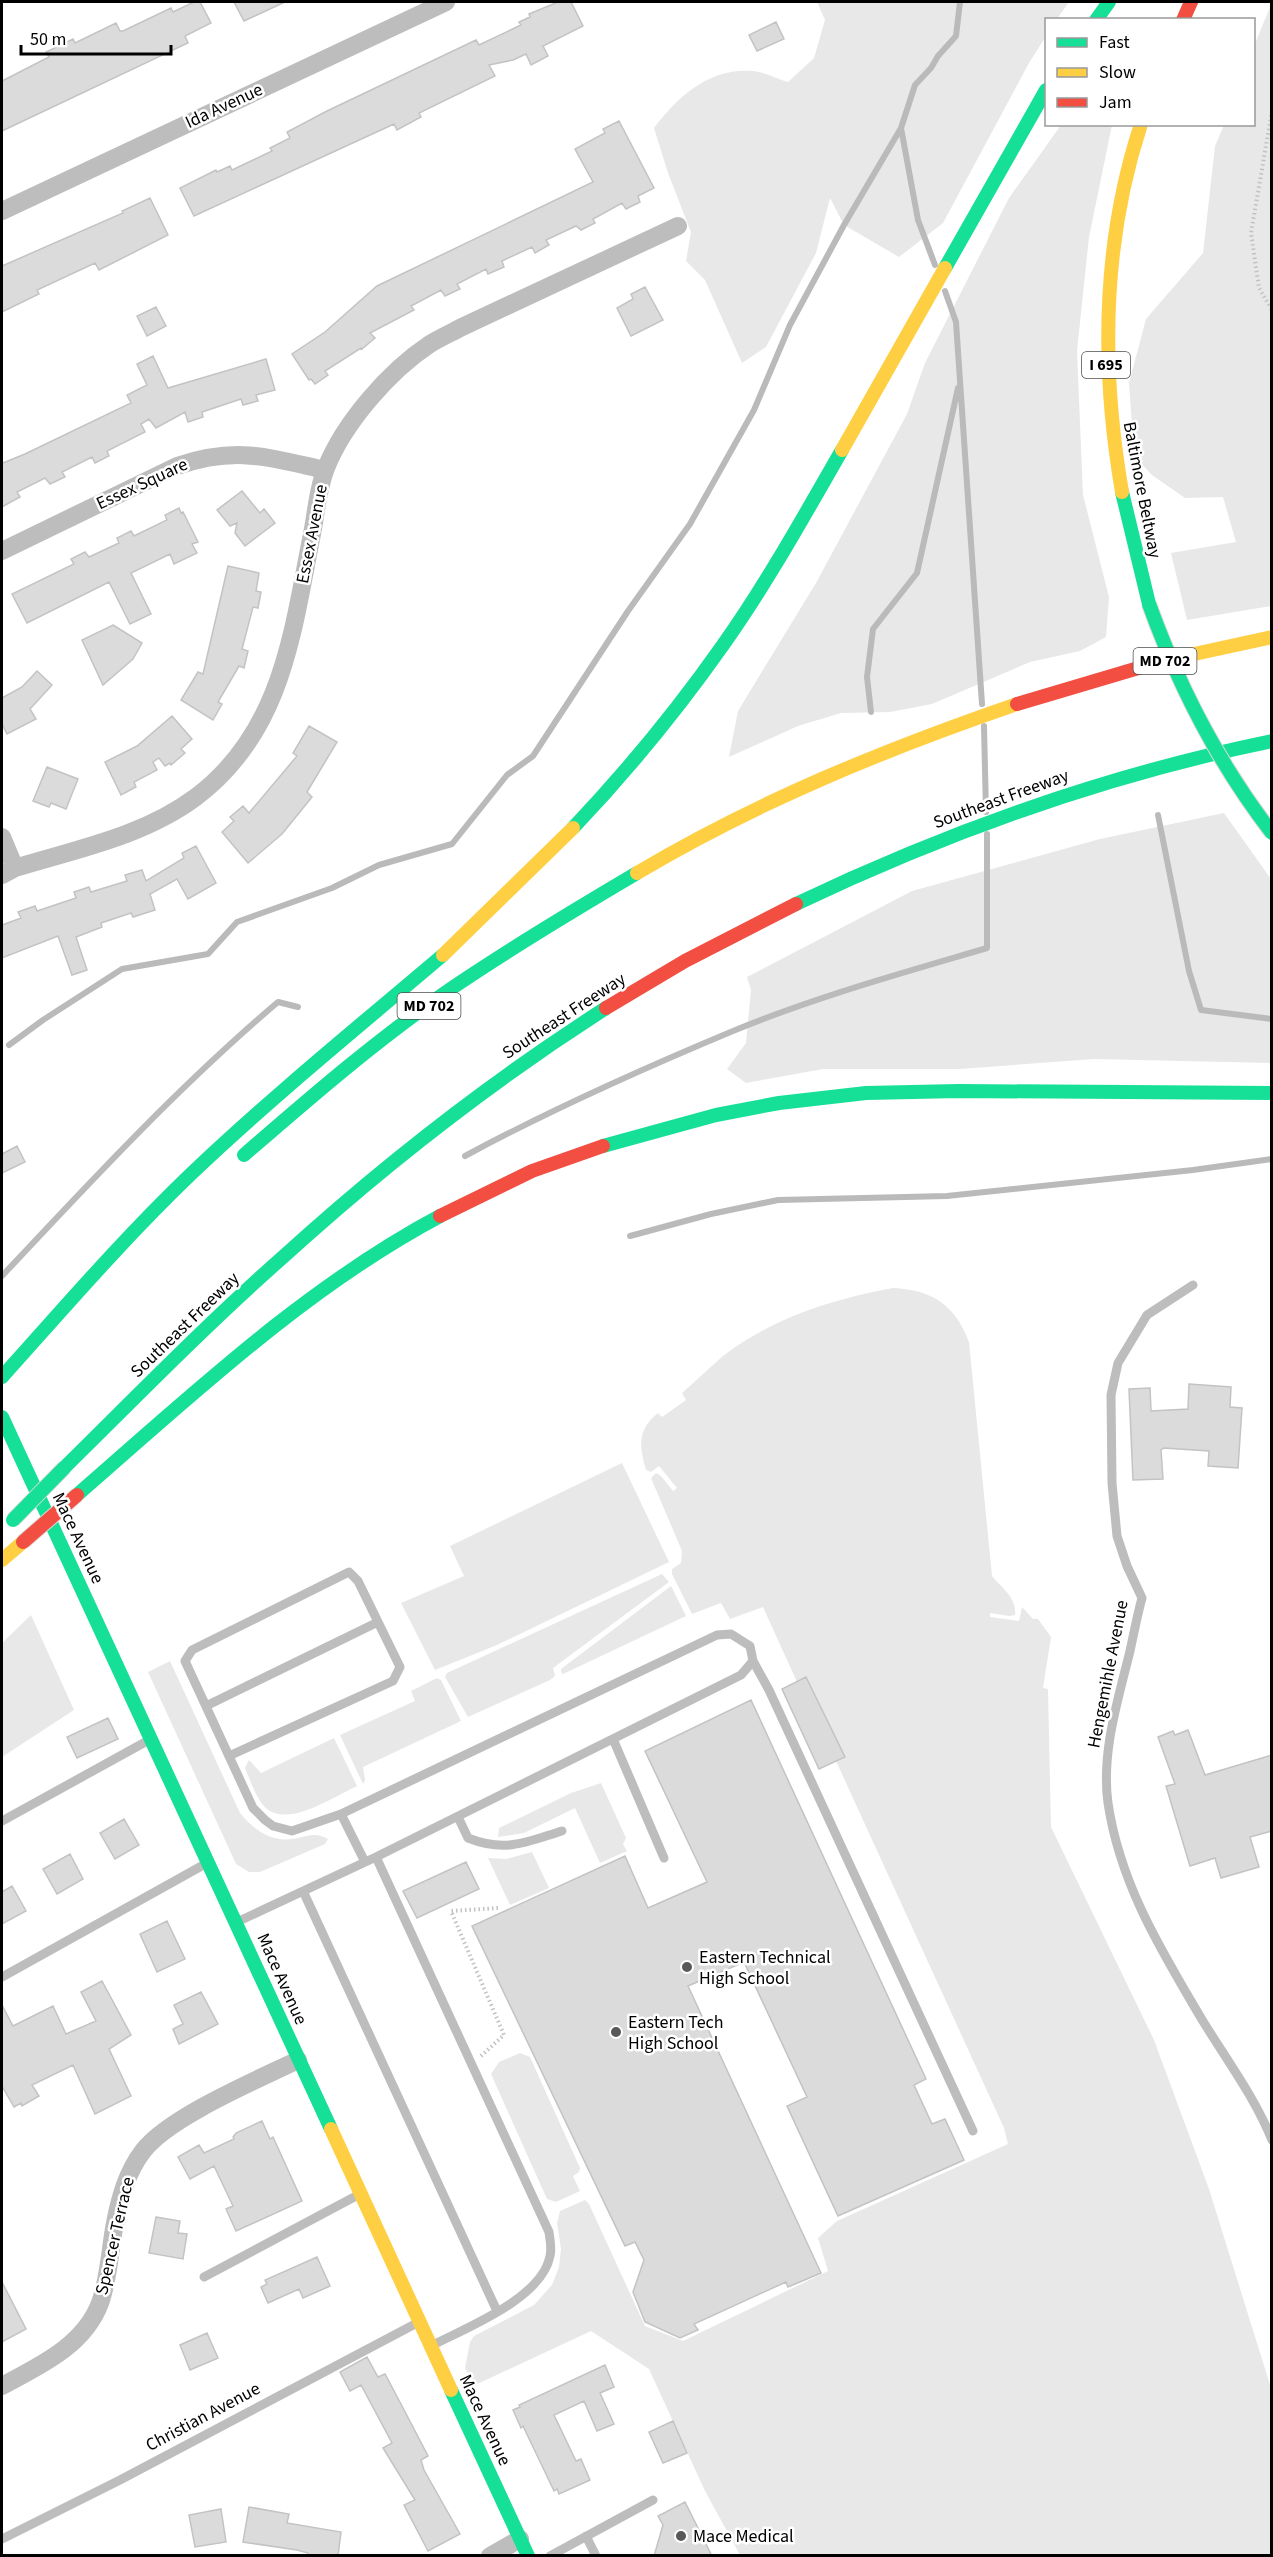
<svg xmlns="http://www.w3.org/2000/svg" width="1273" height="2557" font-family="'Source Sans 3',sans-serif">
<rect width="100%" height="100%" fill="#fff"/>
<path fill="#e8e8e8" d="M817,2H1069L1057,19L1046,20V36L1029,63L943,223L899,257L844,225L830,198L816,253L766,347L742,363L705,280L686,261L691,232L668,173L654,128C678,96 710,67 753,71C764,72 777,79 788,82L814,58L825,20Z
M1271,5V606L1187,620L1171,553L1236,542L1223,497L1185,498L1152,475L1134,456L1129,383L1146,319L1203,253L1215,146L1224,125L1254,124V46Z
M1061,125H1112L1089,237L1077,351L1083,495L1109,597L1106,637L1080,651L1030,662L932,704L890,712L841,713L798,726L729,757L738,711L816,583L907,414L925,363L1009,198Z
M1224,813L1271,879V1063L1094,1059L960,1069H823L746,1083L727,1069L746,1043L751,990L747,977L912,891L1100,839Z
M893,1288C933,1290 955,1305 969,1342L992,1576C1002,1588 1017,1598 1015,1615L1009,1616L990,1613V1617L1019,1621L1022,1607L1033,1619H1038L1051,1637L1043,1688L1048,1689L1051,1827L1154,2040L1209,2189L1271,2388V2555H740L705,2491L649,2369L591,2331L475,2385L465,2368L470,2342L474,2336L534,2305L552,2285L559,2267L561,2249L557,2223L560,2211L585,2200L589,2204L645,2326L683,2341L828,2271L818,2238L837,2221L1008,2144L1004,2128L836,1761L844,1757L797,1682L763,1607L730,1619L721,1603L692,1614L672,1574V1569L681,1563L682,1551L651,1478L656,1473L661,1476L673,1491L677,1488L659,1466L651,1472L646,1470C639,1446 637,1430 658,1413L662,1417L686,1400L682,1393C696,1381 709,1368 723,1356C772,1318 833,1299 893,1288Z
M622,1463L669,1562L497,1645L435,1670L401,1603L464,1576L450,1546Z
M662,1574L669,1582L553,1668L555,1676L550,1680L468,1717L445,1677L447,1673Z
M671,1586L686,1616L563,1674L561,1672V1669Z
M31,1615L74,1710L2,1757V1643Z
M170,1661L240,1813C253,1829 270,1842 292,1839C306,1837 315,1831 328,1839L325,1844L260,1872H249L236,1864L148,1672Z
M437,1678L441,1680L461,1721L363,1767L365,1780L363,1784L340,1735L415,1701L411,1691Z
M334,1738L357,1786C333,1797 284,1831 263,1805C255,1795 250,1780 245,1768L249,1760L261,1773Z
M601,1783L626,1838L623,1844L627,1851L600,1863L575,1808L524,1833L498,1837L499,1828L571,1793Z
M532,1852L549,1888L510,1905L488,1858L506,1859Z
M520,2053L530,2057L580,2168L579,2172L573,2176L580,2191L556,2202L547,2199L491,2074L499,2062Z"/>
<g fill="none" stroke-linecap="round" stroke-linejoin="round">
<path stroke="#bababa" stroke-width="6" d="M901,128L918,220L935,265
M945,291L956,322L982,704
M871,712L867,677L873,629L917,573L958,388
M984,726L986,812
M1158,815L1189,971L1201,1010L1272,1019
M9,1045L43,1020L122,969L208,954L237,922L332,888L379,865L452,844L507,775L533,756L628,611L690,524L754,410L790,325L844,225L901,128L915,85L931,68L938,56L956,36L960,2
M465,1156C552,1109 642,1069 733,1031C815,997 902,973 987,948V834
M630,1236L711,1214L778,1200L947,1196L1193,1170L1272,1159
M2,1276C90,1182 179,1086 278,1002L298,1007"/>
</g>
<path fill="#dbdbdb" stroke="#c3c3c3" stroke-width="1.5" d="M194,2H200L211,23L185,36L188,43L2,131V81L49,57L46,52L73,39L75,43L116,23L120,31H123L171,8L173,12Z
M234,2H285L244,21Z
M558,2H571L583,26L543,46L548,56L531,65L526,54L513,60L489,65L495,76L419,113L421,117L397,130L394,124L194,216L180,188L216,170L217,172L230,166L232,170L272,151L270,148L290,138L287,132L327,111L476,40L479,45L521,25L519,22L530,17L529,14Z
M776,22L784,39L757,51L749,35Z
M619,121L654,188L638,196L640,202L626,209L622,203L593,219L595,223L581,230L576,226L546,240L549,245L535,253L532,247L502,261L504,267L488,274L486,269L457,284L460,289L445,296L441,290L411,306L414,310L370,333L375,338L362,349L361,348L325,371L328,375L315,384L311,379L309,380L292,354L325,332L377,286L593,182L575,149L605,133L603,129Z
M150,198L168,235L99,270L95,263L37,290L39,294L2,312V266L123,213L122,211Z
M645,287L663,320L631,336L617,308L633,299L631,294Z
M156,307L166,326L147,336L137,316Z
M153,356L168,388L266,359L275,390L256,395L258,401L243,405L241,399L202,412L203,417L188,422L185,412L156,428L149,419L141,424L145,432L107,451L109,456L95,463L92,457L62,472L65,477L50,484L45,478L17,492L20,497L2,507V461L3,463L25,454L131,403L127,395L147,385L137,364Z
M242,491L260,513L264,509L275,523L245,546L235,533L237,523L230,526L217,510Z
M179,508L181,513L183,512L198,542L192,544L197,553L174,564L170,554L131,573L151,614L130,624L109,582L27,623L12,594L74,564L71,559L85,552L89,557L119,543L117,538L131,531L134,536L167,520L165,515Z
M228,566L259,573L256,591L261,592L258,608L253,607L242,649L248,651L244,668L239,666L218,702L222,704L213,720L181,700L198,672L203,674Z
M113,625L142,643L133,659L103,685L82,640Z
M37,671L52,685L30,709L36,719L7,734L2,724V698L22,687Z
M172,716L192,739L181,749L185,753L171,765L170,763L165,766L159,758L153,762L157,770L134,782L136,787L121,795L105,762L137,746Z
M309,726L337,742L307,792L312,797L282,834L248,863L222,832L234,821L230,817L243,806L249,813L297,756L293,753Z
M47,767L78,779L66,809L51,803L49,807L33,801Z
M196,846L216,883L188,899L177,879L150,894L155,910L133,917L131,913L101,923L102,927L76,937L87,970L72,975L58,936L2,958V925L21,918L18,912L35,906L37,911L76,898L74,892L89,887L91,892L127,881L125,875L142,870L146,881L184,858L182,853Z
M17,1146L25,1162L2,1173V1154Z
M1189,1384L1231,1387L1230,1407L1242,1408L1238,1468L1208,1466L1209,1451L1164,1448L1161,1450L1163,1479L1133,1480L1129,1389L1150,1388L1151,1411L1188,1409Z
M806,1677L845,1757L819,1769L782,1689Z
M751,1700L926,2079L914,2085L932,2124L945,2119L964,2160L838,2216L787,2106L807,2097L744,1962L688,1986L821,2273L788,2287L786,2282L694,2324L698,2330L680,2338L645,2322L633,2292L644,2260L635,2242L625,2246L472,1926L625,1856L648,1908L707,1882L645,1751Z
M108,1718L118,1739L77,1758L67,1737Z
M1188,1730L1205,1775L1272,1755V1831L1250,1837L1259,1867L1221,1878L1215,1858L1190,1866L1166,1786L1175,1784L1158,1737L1173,1731L1175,1735Z
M124,1819L139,1845L115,1859L100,1833Z
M70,1854L83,1879L57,1894L43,1869Z
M466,1862L479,1889L417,1918L403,1891Z
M12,1886L26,1911L2,1924V1892Z
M167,1921L185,1959L157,1972L140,1934Z
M102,1981L131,2035L109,2049L131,2096L95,2114L73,2065L32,2085L39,2096L22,2106L21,2103L14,2107L2,2086V2005L13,2026L53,2006L66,2034L96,2021L81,1992Z
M201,1992L218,2024L179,2044L173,2029L183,2024L174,2005Z
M262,2121L270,2139L273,2137L302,2201L236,2231L226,2209L233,2206L214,2166L190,2179L178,2157L199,2145L204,2153L234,2139L233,2137L236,2133Z
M156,2217L180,2221L178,2233L187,2234L183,2259L149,2253Z
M317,2257L330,2286L303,2298L299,2289L268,2303L261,2287L267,2284L265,2280Z
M2,2282L26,2329L2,2342Z
M207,2333L218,2358L190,2370L180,2345Z
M367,2357L378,2377L385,2374L402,2406L428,2456L421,2460L424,2470L460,2534L428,2551L404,2505L415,2500L383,2448L392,2443L361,2385L350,2391L340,2372Z
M605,2365L614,2387L600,2393L614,2424L597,2431L584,2401L554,2415L576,2461L581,2459L590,2480L559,2494L557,2489L554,2491L523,2426L521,2428L513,2410L520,2407L519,2405Z
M673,2421L687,2453L663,2463L649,2432Z
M685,2502L712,2556H654L663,2525L658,2516Z
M249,2507L289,2514L287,2523L341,2532L338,2556H308V2553L297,2550L243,2542Z
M221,2509L226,2542L195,2547L189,2515Z"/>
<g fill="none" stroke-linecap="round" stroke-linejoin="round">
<path stroke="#c2c2c2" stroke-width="4" stroke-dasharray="1.5 3" stroke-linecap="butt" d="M1272,111L1251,233L1259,288L1272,310
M481,2056L504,2035L451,1911L498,1908"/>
<path stroke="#bdbdbd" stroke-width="9" d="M1193,1285L1147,1315L1118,1363L1111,1395L1112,1483L1117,1536L1127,1566L1142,1598C1137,1616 1134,1633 1130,1651C1118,1700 1101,1753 1108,1803C1120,1884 1161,1950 1201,2018C1226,2059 1254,2096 1272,2140
M753,1661L769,1690L973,2131
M206,1706L378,1622
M613,1739L664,1858
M229,1756L393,1681L400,1667L358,1581L349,1572L192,1650L185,1661L253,1808L265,1820L273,1826L292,1831L341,1814L717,1635L731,1634L750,1646L753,1661L741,1675L376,1857L237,1922
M341,1814L365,1862
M458,1817L468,1838C506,1853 526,1842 562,1831
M2,1821L149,1740
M376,1857L549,2232C550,2240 552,2248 550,2256C542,2298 468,2327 433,2345
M303,1891L497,2311
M2,1977L207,1863
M204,2277L358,2195
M586,2536L596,2556
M2,2539L120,2480L417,2323
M550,2556L653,2500"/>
<path stroke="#bdbdbd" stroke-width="18" d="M2,211L446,2
M2,551L177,466C236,446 266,457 325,470
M2,837L15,868
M2,875L15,868C77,849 144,836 196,797C281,733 292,636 311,539C316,517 317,490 326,468C344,423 389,371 430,344C440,338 451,333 462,327L678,226
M2,2386C39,2366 84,2346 100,2303C109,2279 110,2248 115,2223C120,2197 127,2172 143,2151C169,2117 257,2080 298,2060
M490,2556L520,2539"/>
<path stroke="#16e098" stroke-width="14" d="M1096,20L1109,2
M945,268L1046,90
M1122,492L1149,604
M573,828C627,771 678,709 723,645C767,583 804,516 842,450
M796,904C949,831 1106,775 1272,741
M603,1146L716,1115L779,1103L866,1093L959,1091L1272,1093
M244,1155C312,1096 380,1037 455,986C514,946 576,909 637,873
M2,1377C64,1308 124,1238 192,1173C272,1097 358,1027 443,955
M2,1417L331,2129
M64,1468C136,1397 207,1324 283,1257C383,1166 492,1081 606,1008
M77,1495C192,1395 305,1288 440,1216
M451,2390L528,2556"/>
<path stroke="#ffcf43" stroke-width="14" d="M842,450L945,268
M1122,492C1101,370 1102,243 1141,124
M1162,661L1272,637
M637,873C756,802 886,749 1017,704
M443,955L573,828
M2,1560L23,1542
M331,2129L451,2390"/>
<path stroke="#f24e42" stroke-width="14" d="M1183,20L1191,2
M1017,704L1162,661
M606,1008L685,961L796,904
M440,1216L532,1171L603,1146"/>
<defs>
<path id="fast-bridge" d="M1149,604C1179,687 1218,763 1272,833
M13,1520L64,1468"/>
<path id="jam-bridge" d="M23,1542L77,1495"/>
</defs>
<use href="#fast-bridge" stroke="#dbdbdb" stroke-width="16" stroke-linecap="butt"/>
<use href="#jam-bridge" stroke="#dbdbdb" stroke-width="16" stroke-linecap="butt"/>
<use href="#fast-bridge" stroke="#16e098" stroke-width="14"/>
<use href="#jam-bridge" stroke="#f24e42" stroke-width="14"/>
</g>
<g fill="#595959" stroke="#fff" stroke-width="2">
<circle cx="687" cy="1967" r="6"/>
<circle cx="616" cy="2032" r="6"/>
<circle cx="681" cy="2536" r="6"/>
</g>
<g text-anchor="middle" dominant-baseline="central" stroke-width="5" stroke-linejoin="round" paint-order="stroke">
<g fill="#fff" stroke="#4c4c4c" stroke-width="1.5">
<rect x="1082" y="352" width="48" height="26" rx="4.5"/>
<rect x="1133.5" y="648" width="63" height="26" rx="4.5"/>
<rect x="397.5" y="993" width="63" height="26" rx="4.5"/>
</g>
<g font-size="16" font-weight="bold" fill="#000">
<text x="1106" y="365">I 695</text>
<text x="1165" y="661">MD 702</text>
<text x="429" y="1006">MD 702</text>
</g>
<g font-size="18" fill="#000" stroke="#fff">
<text transform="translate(224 106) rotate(-25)">Ida Avenue</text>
<text transform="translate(142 484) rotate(-25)">Essex Square</text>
<text transform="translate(1142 490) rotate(79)">Baltimore Beltway</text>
<text transform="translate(312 534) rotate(-79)">Essex Avenue</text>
<text transform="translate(1001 799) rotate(-20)">Southeast Freeway</text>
<text transform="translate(564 1016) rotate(-33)">Southeast Freeway</text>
<text transform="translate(185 1325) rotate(-44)">Southeast Freeway</text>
<text transform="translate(78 1538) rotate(65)">Mace Avenue</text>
<text transform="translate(1108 1674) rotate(-79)">Hengemihle Avenue</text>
<text transform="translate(282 1979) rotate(66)">Mace Avenue</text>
<text transform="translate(115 2236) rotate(-77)">Spencer Terrace</text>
<text transform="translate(203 2417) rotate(-28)">Christian Avenue</text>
<text transform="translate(485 2420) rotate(65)">Mace Avenue</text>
</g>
<g font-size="18" fill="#000" stroke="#fff" text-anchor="start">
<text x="699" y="1957">Eastern Technical<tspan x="699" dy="21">High School</tspan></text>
<text x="628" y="2022">Eastern Tech<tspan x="628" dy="21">High School</tspan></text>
<text x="693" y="2536">Mace Medical</text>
</g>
</g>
<rect width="1273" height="2557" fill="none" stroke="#000000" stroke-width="6"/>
<rect x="1045" y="18" width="210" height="108" fill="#ffffff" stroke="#999999" stroke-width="1.5"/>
<rect x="1057" y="38" width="30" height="9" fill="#16e098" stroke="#999999" stroke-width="1.5"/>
<text x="1099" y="48" font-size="18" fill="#000000">Fast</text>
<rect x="1057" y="68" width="30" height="9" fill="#ffcf43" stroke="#999999" stroke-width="1.5"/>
<text x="1099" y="78" font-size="18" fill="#000000">Slow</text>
<rect x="1057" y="98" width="30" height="9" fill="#f24e42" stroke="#999999" stroke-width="1.5"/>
<text x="1099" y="108" font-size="18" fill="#000000">Jam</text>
<path d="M21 45v9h150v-9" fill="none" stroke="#000000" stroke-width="3"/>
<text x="30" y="45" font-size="18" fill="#000000" stroke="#ffffff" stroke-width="4.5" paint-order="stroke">50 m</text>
</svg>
